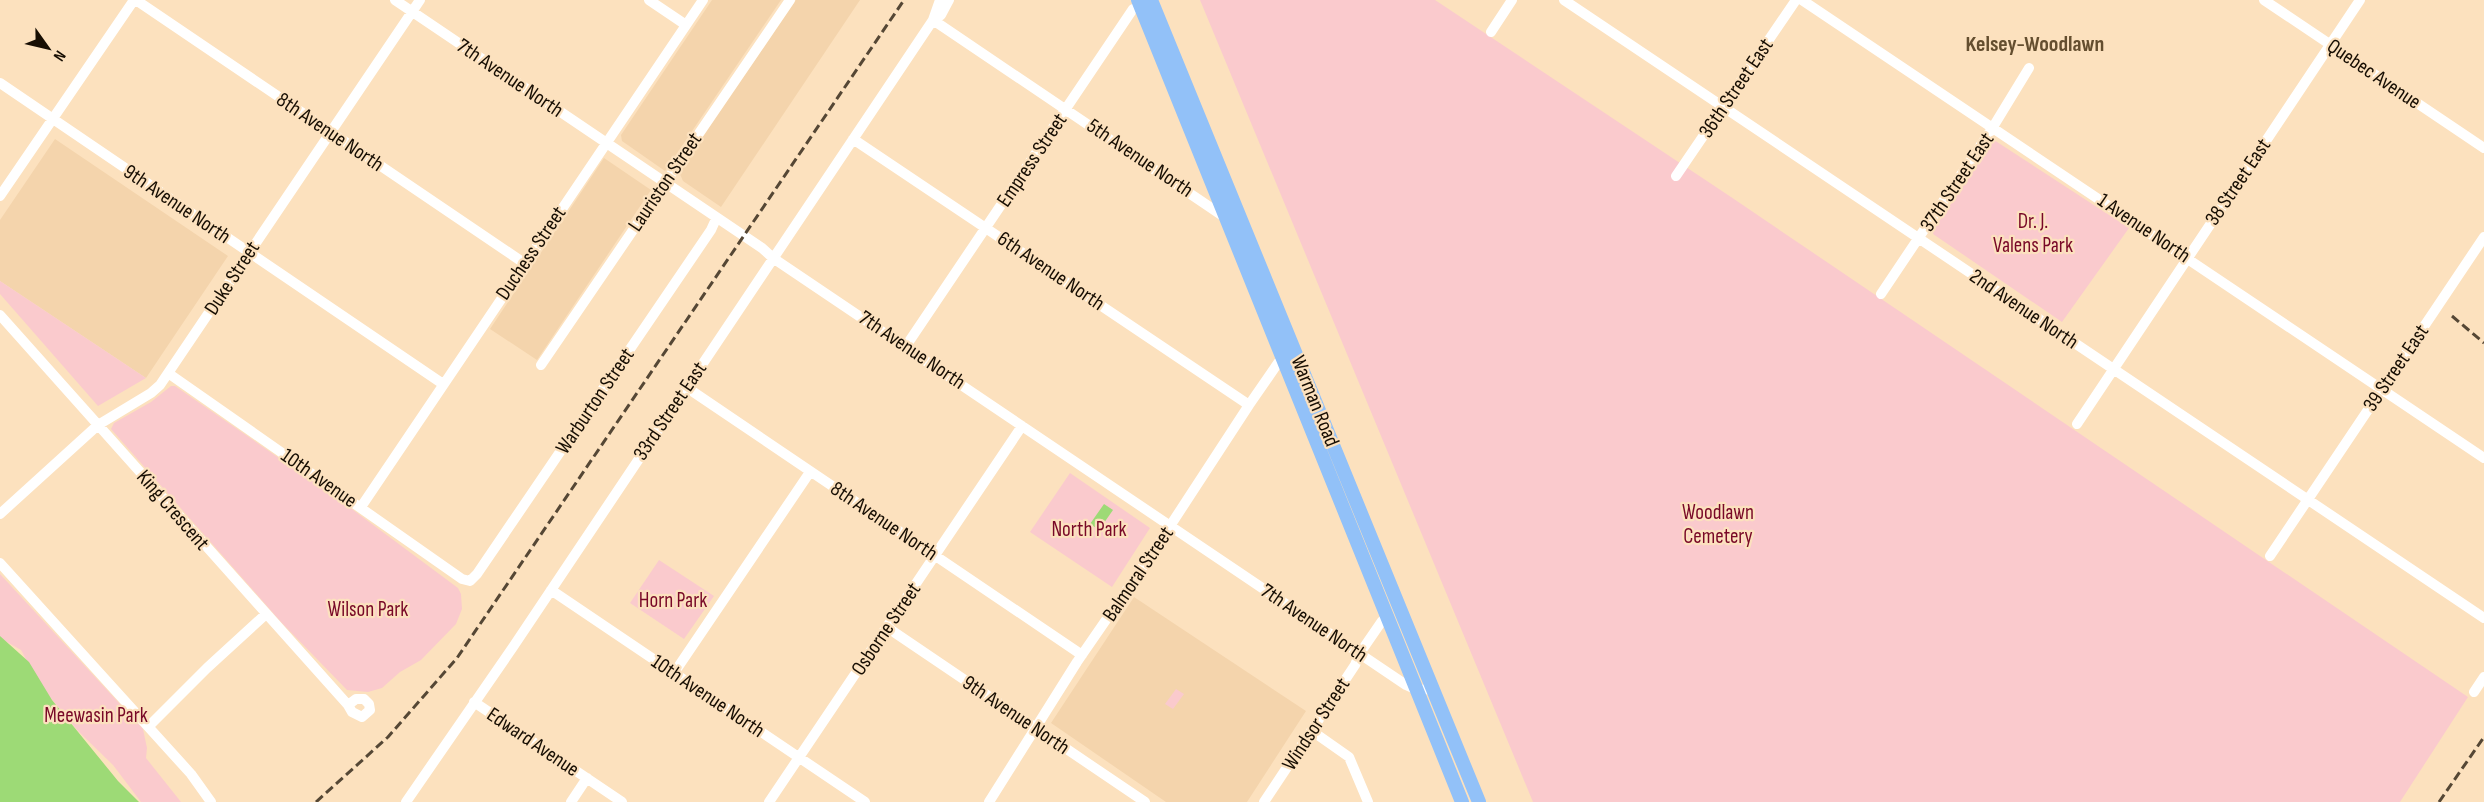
<svg xmlns="http://www.w3.org/2000/svg" width="2484" height="802" font-family="'Sofia Sans Condensed',sans-serif">
<style>
.built{fill:#f4d4ac}
.green{fill:#facacd}
.water{fill:#9dda76}
.lines{fill:none;stroke-linecap:round;stroke-linejoin:round}
.minor{stroke:#fff;stroke-width:10}
.major{stroke:#92c1f8;stroke-width:14}
.rail{stroke:#554735;stroke-width:3;stroke-dasharray:9 4.5;stroke-linecap:butt}
.labels{text-anchor:middle;dominant-baseline:central;stroke-width:4.5;stroke-linejoin:round;paint-order:stroke}
.street-label{font-size:21px;fill:#170e03;stroke:#fce1be}
.park-label{font-size:21px;fill:#780827;stroke:#fce1be}
.neighbourhood-label{font-size:22px;font-weight:bold;fill:#644e2f;stroke:#fce1be}
</style>
<rect width="100%" height="100%" fill="#fce1be"/>
<!-- built -->
<path class="built" d="M712 0H781L665 171 622 141 621 135Z
M796 0H860L721 207 683 181 679 172Z
M55 139 228 256 146 378 0 281V220Z
M604 158 651 190 537 360 490 329Z
M1134 597 1306 711 1247 802H1166L1051 723Z"/>
<!-- green -->
<path class="green" d="M1200 0H1435L1731 197 2468 697 2400 802H1533Z
M1994 140 2129 228 2062 322 1933 234 1934 229Z
M0 281 146 378 98 406 0 294Z
M171 386H175L341 501 458 588 461 594 462 609 456 624 421 660 400 672 382 688 368 692 347 690 281 622 111 429 114 423 151 402Z
M1070 473 1150 528 1112 587 1030 532Z
M659 560 714 596 684 639 630 603Z
M0 574 143 729 147 748 146 758 181 802H141L113 765 78 731 40 685 21 650 0 638Z
M1176 689 1184 694 1173 709 1165 704Z"/>
<!-- water -->
<path class="water" d="M1104 504 1113 510 1099 530 1090 524Z
M0 636 29 662 52 700 118 781 139 802H0Z"/>
<g class="lines">
<!-- minor -->
<path class="minor" d="M136 0 524 263
M395 0 762 248 773 258 1406 685 1417 690 1432 689
M649 0 686 25
M1564 0 2484 618
M1802 0 2484 458
M2264 0 2484 148
M933 20 1226 218
M933 20 941 15 949 0
M1491 32 1512 0
M0 83 443 384
M853 139 1249 405
M1676 176 1796 0
M0 196 134 0
M1881 294 1993 127 2029 68
M0 315 348 705 352 712 362 717 370 710 369 704 364 699H356L348 705
M906 346 1133 9 1141 7
M541 365 790 0
M168 373 462 579 470 581 477 574 711 230 716 219
M686 387 1082 655
M2077 424 2360 0
M361 507 703 0
M0 514 98 425 151 393 160 385 420 0
M2270 556 2484 237
M0 563 191 774 211 802
M551 590 865 802
M888 628 1145 802
M674 673 810 472
M2474 692 2484 677
M474 702 622 802
M149 726 207 668 266 614
M1312 731 1349 757 1368 802
M406 802 513 647 933 20 940 0
M571 802 587 778
M769 802 1022 426
M989 802 1077 662 1157 546 1249 405 1278 363 1289 356
M1264 802 1355 665 1360 653 1382 621 1389 620"/>
<!-- major -->
<path class="major" d="M1138 0 1462 802
M1151 0 1479 802"/>
<!-- rail -->
<path class="rail" d="M2452 316 2484 343
M316 802 388 737 457 658 904 0
M2439 802 2484 737"/>
</g>
<g class="labels">
<!-- street labels -->
<g class="street-label">
<text transform="translate(2374 74) rotate(34)">Quebec Avenue</text>
<text transform="translate(510 78) rotate(34)">7th Avenue North</text>
<text transform="translate(1736 88) rotate(-56)">36th Street East</text>
<text transform="translate(330 132) rotate(34)">8th Avenue North</text>
<text transform="translate(1140 158) rotate(34)">5th Avenue North</text>
<text transform="translate(1032 160) rotate(-56)">Empress Street</text>
<text transform="translate(665 182) rotate(-56)">Lauriston Street</text>
<text transform="translate(1957 182) rotate(-56)">37th Street East</text>
<text transform="translate(2238 182) rotate(-56)">38 Street East</text>
<text transform="translate(177 204) rotate(34)">9th Avenue North</text>
<text transform="translate(2144 228) rotate(34)">1 Avenue North</text>
<text transform="translate(531 253) rotate(-56)">Duchess Street</text>
<text transform="translate(1051 271) rotate(34)">6th Avenue North</text>
<text transform="translate(232 278) rotate(-57)">Duke Street</text>
<text transform="translate(2024 309) rotate(34)">2nd Avenue North</text>
<text transform="translate(912 350) rotate(34)">7th Avenue North</text>
<text transform="translate(2396 368) rotate(-56)">39 Street East</text>
<text transform="translate(595 401) rotate(-56)">Warburton Street</text>
<text transform="translate(1315 401) rotate(68)">Warman Road</text>
<text transform="translate(670 411) rotate(-56)">33rd Street East</text>
<text transform="translate(319 478) rotate(35)">10th Avenue</text>
<text transform="translate(173 510) rotate(49)">King Crescent</text>
<text transform="translate(884 521) rotate(34)">8th Avenue North</text>
<text transform="translate(1138 574) rotate(-56)">Balmoral Street</text>
<text transform="translate(1314 623) rotate(34)">7th Avenue North</text>
<text transform="translate(886 629) rotate(-56)">Osborne Street</text>
<text transform="translate(708 696) rotate(34)">10th Avenue North</text>
<text transform="translate(1016 715) rotate(34)">9th Avenue North</text>
<text transform="translate(1316 724) rotate(-57)">Windsor Street</text>
<text transform="translate(533 742) rotate(34)">Edward Avenue</text>
</g>
<!-- park labels -->
<g class="park-label">
<text x="2033" y="221">Dr. J.<tspan x="2033" dy="24">Valens Park</tspan></text>
<text x="1718" y="512">Woodlawn<tspan x="1718" dy="24">Cemetery</tspan></text>
<text x="1089" y="529">North Park</text>
<text x="673" y="600">Horn Park</text>
<text x="368" y="609">Wilson Park</text>
<text x="96" y="715">Meewasin Park</text>
</g>
<!-- neighbourhood labels -->
<g class="neighbourhood-label">
<text x="2035" y="44">Kelsey-Woodlawn</text>
</g>
</g>
<!-- north arrow -->
<g transform="translate(48 48) rotate(124)" stroke="#fce1be" stroke-width="4.5" paint-order="stroke">
<path d="M0-4.5L10 22L0 15L-10 22Z" fill="#170e03"/>
<text y="-9" font-size="16" font-weight="bold" text-anchor="middle" fill="#170e03">N</text>
</g>
</svg>
